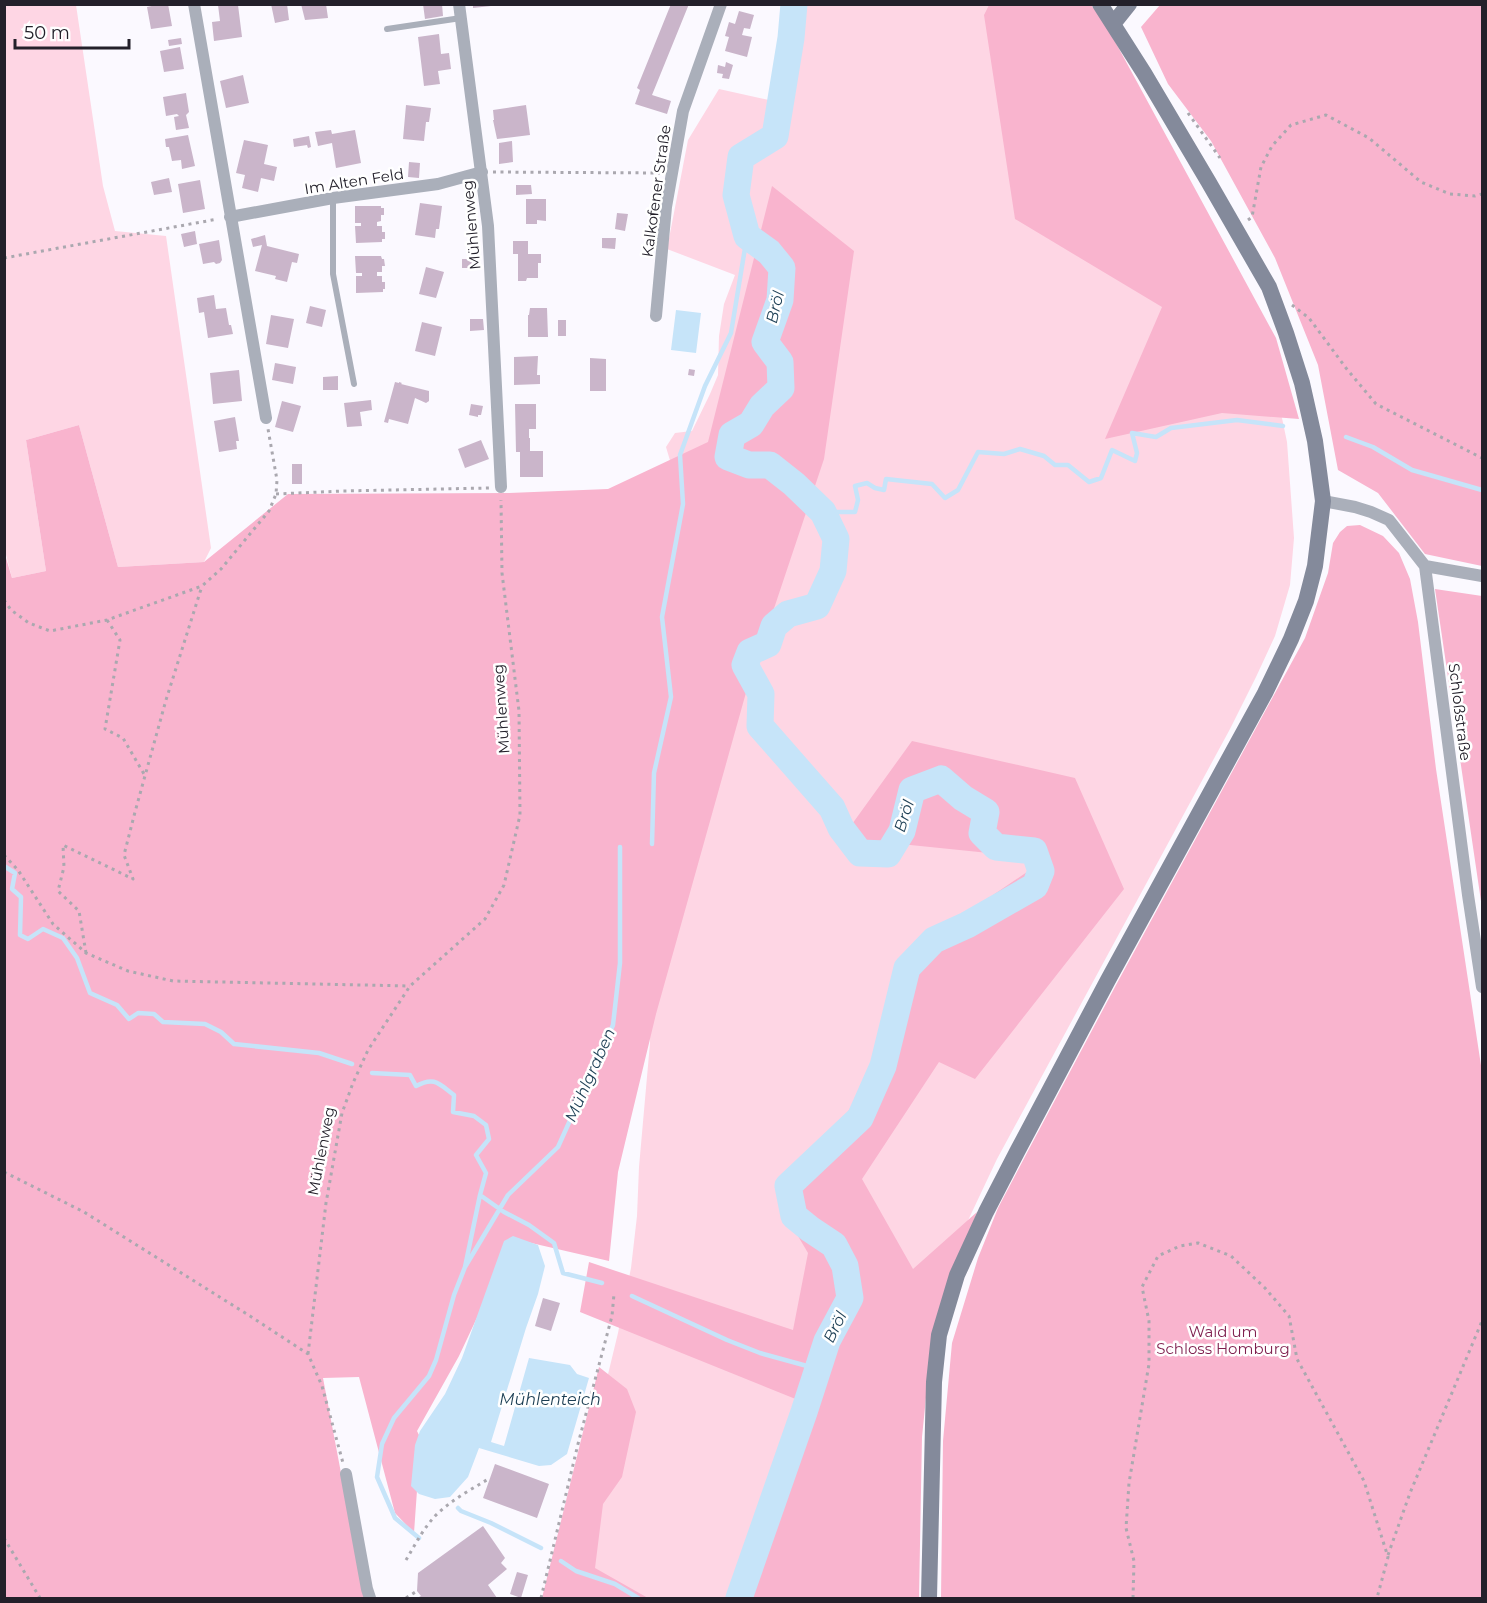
<svg xmlns="http://www.w3.org/2000/svg" width="1487" height="1603" font-family="Montserrat,sans-serif">
<style>
.green{fill:#fed6e4}
.forest{fill:#f9b4ce}
.water{fill:#c6e4f9}
.lines{fill:none;stroke-linecap:round;stroke-linejoin:round}
.stream{stroke:#c6e4f9;stroke-width:4.5}
.river{stroke:#c6e4f9;stroke-width:27}
.building{fill:#cab5ca}
.path{stroke:#aaa8af;stroke-width:3;stroke-dasharray:3 4.5;stroke-linecap:butt}
.service{stroke:#aaafba;stroke-width:6}
.minor{stroke:#aaafba;stroke-width:12}
.secondary{stroke:#848a9b;stroke-width:16}
.labels{text-anchor:middle;dominant-baseline:central;stroke-width:5;stroke-linejoin:round;paint-order:stroke}
.street-label{font-size:15px;fill:#23202a;stroke:#fff}
.park-label{font-size:15px;fill:#7f1f4e;stroke:#fff}
.water-label{font-size:16px;font-style:italic;fill:#1c3e54;stroke:#fff}
</style>
<rect width="100%" height="100%" fill="#fbf9ff"/>
<!-- green -->
<path class="green" d="M5 5H76L103 186 115 231 166 236 211 548 204 562 118 567 79 425 26 440 46 571 12 578 5 551Z
M784 5H1066L1273 375 1287 442 1294 538 1290 585 1275 636 1256 677 1230 729 997 1159 947 1265 918 1420V1598H549L603 1395 618 1333 631 1268 637 1216 639 1167 650 1043 648 971 674 474 666 447 675 433 692 431 710 394 718 375 719 336 724 304 735 275 667 249 688 140 719 89 769 100 783 52Z"/>
<!-- forest -->
<path class="forest" d="M989 5H1091L1105 23 1276 338 1299 419 1222 413 1105 439 1162 307 1015 219 984 15Z
M1160 5H1482V566L1425 554 1378 493 1338 470 1318 365 1275 258 1211 141 1168 84 1141 27Z
M772 186 854 251 824 459 747 689 656 1014 618 1172 609 1261 514 1239 459 1356 417 1431 423 1443 419 1462 414 1533 395 1513 359 1377 323 1378 352 1531 368 1598H5L4 551 12 578 46 571 26 440 79 425 118 567 204 562 288 494 509 493 608 489 708 442Z
M1360 525 1383 536 1399 553 1410 579 1418 622 1436 769 1482 1072V1598H941L943 1441 952 1343 978 1258 998 1208 1029 1149 1116 985 1305 638 1328 573 1333 543 1340 532 1347 526Z
M1435 589 1482 596V908Z
M912 741 1075 778 1124 889 975 1079 939 1062 862 1179 913 1269 977 1212 932 1338 922 1437 919 1598H753L803 1402 580 1312 589 1262 793 1330 808 1253 785 1214 865 1084 902 957 1046 859 842 838Z
M599 1367 627 1389 636 1412 622 1477 603 1504 595 1568 648 1598H542Z"/>
<!-- water -->
<path class="water" d="M676 310 701 313 696 353 671 350Z
M513 1236 538 1245 545 1266 538 1294 526 1328 491 1442 504 1446 529 1358 570 1365 577 1374 589 1378 567 1454 551 1465 539 1466 479 1448 468 1477 450 1497 435 1499 419 1494 411 1486 415 1445 420 1431 445 1394 462 1358 504 1241Z"/>
<g class="lines">
<!-- stream -->
<path class="stream" d="M1346 437 1373 447 1412 470 1482 490
M823 512H855L858 500 855 486 867 483 875 488 884 490 886 479 932 484 945 498 958 490 978 452 1004 454 1020 449 1044 456 1055 465H1068L1089 482 1101 478 1112 450 1135 461 1137 453 1132 433 1156 437 1171 428 1237 420 1283 426
M652 844 654 773 671 697 662 617 683 504 680 455 705 386 731 333 747 236
M4 866 15 873 12 889 21 897 20 935 28 939 43 929 63 938 77 958 90 993 117 1005 129 1019 138 1013 154 1014 163 1022 205 1024 221 1032 234 1044 319 1053 352 1064
M372 1073 410 1075 416 1086C435 1076 439 1084 454 1095L453 1112 474 1116 486 1125 489 1139 476 1155 486 1173 480 1195 504 1212 529 1225 554 1243 563 1273 602 1283
M465 1267 508 1195 558 1147 613 1025 620 963V847
M632 1296 727 1340 760 1353 818 1369
M458 1508 461 1511 491 1523 541 1548
M419 1538 395 1518 377 1477 382 1444 394 1418 429 1376 436 1360 454 1295 465 1267 480 1195
M561 1561 576 1571 615 1584 638 1598"/>
<!-- river -->
<path class="river" d="M739 1598 804 1412 827 1341 850 1298 845 1266 834 1245 810 1229 794 1216 788 1186 860 1118 883 1066 907 968 934 940 967 925 1035 886 1041 871 1034 851 996 847 982 833 986 812 963 798 941 779 912 790 902 831 888 854 860 853 841 828 832 808 760 726 761 694 745 665 750 652 768 644 774 626 788 614 817 606 833 571 836 539 823 512 794 484 770 465H749L728 457 732 435 751 424 762 406 781 388 780 362 765 342 780 300 782 268 769 252 747 236 736 195 741 157 775 136 791 38 794 4"/>
</g>
<!-- building -->
<path class="building" d="M161 4H168L172 26 151 29 147 7Z
M271 4H287L289 20 275 23Z
M301 4H326L328 18 305 20Z
M423 4H442L443 16 425 19Z
M473 4H490L491 6 473 8Z
M671 4H689L652 95 671 101 667 114 635 104 640 90 637 88Z
M218 5H238L242 37 214 41 212 22 220 21Z
M739 11 754 15 750 29 744 28 742 35 752 37 747 57 725 51 729 37 725 36 729 22 735 24Z
M439 34 441 54 449 53 451 69 438 71 440 84 424 86 418 37Z
M181 38 182 44 169 46 168 40Z
M180 47 184 69 164 72 160 51Z
M726 62 733 65 729 79 722 78 723 74 717 73 718 65 725 67Z
M243 75 249 103 226 108 220 81Z
M186 93 189 112 186 115 189 128 176 130 174 117 179 116 177 114 166 116 163 97Z
M406 105 431 108 429 122H426L424 141 403 139Z
M526 105 530 135 497 139 493 120H494L493 110Z
M331 130 332 134 355 130 361 163 336 168 332 143 318 146 315 132Z
M188 135 195 166 182 169 181 160 172 161 169 147H166L165 139Z
M309 136 311 147 308 148 307 145 294 147 293 139Z
M244 140 268 145 264 164 277 167 274 181 261 178 258 192 242 188 245 175 236 173Z
M512 141 513 162 499 164V143Z
M409 162 420 163 419 178 408 177Z
M169 178 172 192 154 195 151 182Z
M200 180 205 209 183 213 178 184Z
M516 185H531L532 194 516 195Z
M526 199H546V221L537 220V224H526Z
M420 203 442 206 439 229H436L435 238 415 235Z
M355 206H381V208H384V215H381V221L377 222V226H382V232H385V239H382V242L356 243 355 226H361V223H355Z
M617 213 628 214 625 231 615 229Z
M195 231 197 244 184 247 181 234Z
M265 235 267 246 299 254 297 263 292 262 287 282 275 279 276 276 255 271 262 245 253 247 251 239Z
M602 238H616L615 249 602 248Z
M219 240 222 260 220 263 216 264 214 262 203 264 199 244Z
M513 241H528V254H541V263H538V278H527L526 281H518V254H513Z
M355 256H381L382 259H384L385 266H382V272H377V276H382V282H385V289H383V292L356 293V276H362V273H356Z
M462 259H478V268H462Z
M426 267 444 272 436 298 419 294Z
M214 295 216 309 226 308 229 325H231L233 334 208 338 204 312 199 313 197 298Z
M310 306 326 310 322 327 306 323Z
M530 308H547L548 337H528V315H529Z
M271 315 294 319 288 348 266 344Z
M470 319H483L484 330 470 331Z
M558 320H566V336H558Z
M422 322 442 327 435 356 415 351Z
M538 356 537 375H540V384L514 385V357Z
M590 358 606 359V391H590Z
M275 363 296 367 293 384 272 380Z
M689 369 695 370 694 376 688 375Z
M239 370 242 401 213 404 210 373Z
M338 376V390H323V377Z
M395 382 399 383V382L402 383 401 384 429 391V401L426 403 415 398 408 424 389 419 388 423 384 422Z
M371 400 372 410 360 412 362 426 347 427 344 403Z
M282 401 301 406 293 432 275 427Z
M471 404 483 406 481 415H478V417L469 415Z
M515 404H536V429H529V438H530V451H543V477H520V452H516Z
M235 417 239 441H236L237 449 219 452 214 421Z
M481 440 489 459 465 468 458 449Z
M292 464H302V484H292Z
M543 1298 560 1303 551 1331 535 1326Z
M495 1464 549 1484 537 1518 483 1498Z
M483 1526 505 1558 501 1563 507 1569 488 1585 497 1598H417L421 1596 417 1591 418 1573Z
M517 1572 528 1575 521 1598 510 1594Z"/>
<g class="lines">
<!-- path -->
<path class="path" d="M1188 113 1220 158
M493 172 660 173
M1248 220 1252 217 1261 167 1272 146 1291 125 1326 115 1369 138 1421 182 1450 194 1475 196 1482 194
M4 258 218 219
M1292 305 1309 318 1346 368 1376 404 1482 458
M276 494 343 491 489 488
M4 600 11 610 29 623 50 631 107 620 202 586 221 569 269 511 276 494 277 480 268 429
M107 620 120 640 105 729 123 738 144 774
M4 855 18 870 53 924 86 953 128 971 173 981 410 986
M86 953 79 911 58 891 64 867 63 845 133 879 124 855 135 812 166 700 202 586
M4 1172 84 1212 250 1316 308 1354 322 1386 343 1463
M308 1354 326 1203 342 1113 353 1083 368 1050 410 986 485 919 504 885 520 815 519 711 502 573 501 500
M4 1538 40 1598
M1388 1555 1410 1493 1482 1321
M406 1560C415 1545 423 1529 435 1516 451 1500 472 1489 490 1478
M406 1598 417 1591
M541 1598 578 1444 612 1316 614 1294
M1133 1598 1134 1561 1126 1528 1129 1483 1149 1364V1321L1142 1287 1158 1256 1180 1246 1198 1243 1231 1256 1265 1288 1289 1316 1297 1359 1364 1481 1388 1557 1377 1598"/>
<!-- service -->
<path class="service" d="M387 29 461 18
M333 198V274L354 384"/>
<!-- minor -->
<path class="minor" d="M194 4 266 418
M459 4 488 226 501 487
M230 217 333 198 438 184 482 172
M656 316 666 207 683 111 721 4
M1323 501 1355 507 1371 512 1389 520 1425 566 1468 895 1482 987
M1425 566 1482 576
M346 1474 367 1589 370 1598"/>
<!-- secondary -->
<path class="secondary" d="M1113 24 1129 4
M929 1598 934 1382 939 1335 957 1275 986 1212 1018 1150 1108 980 1265 693 1291 639 1306 601 1315 566 1323 501 1315 441 1302 383 1286 333 1269 287 1208 181 1144 73 1100 4"/>
</g>
<g class="labels">
<!-- street labels -->
<g class="street-label">
<text transform="translate(354 181) rotate(-9)">Im Alten Feld</text>
<text transform="translate(656 191) rotate(-82)">Kalkofener Straße</text>
<text transform="translate(471 225) rotate(-95)">Mühlenweg</text>
<text transform="translate(501 709) rotate(-94)">Mühlenweg</text>
<text transform="translate(1460 712) rotate(83)">Schloßstraße</text>
<text transform="translate(321 1151) rotate(-79)">Mühlenweg</text>
</g>
<!-- park labels -->
<g class="park-label">
<text x="1223" y="1331">Wald um<tspan x="1223" dy="17">Schloss Homburg</tspan></text>
</g>
<!-- water labels -->
<g class="water-label">
<text transform="translate(775 307) rotate(-76)">Bröl</text>
<text transform="translate(904 816) rotate(-72)">Bröl</text>
<text transform="translate(590 1075) rotate(-66)">Mühlgraben</text>
<text transform="translate(835 1327) rotate(-64)">Bröl</text>
<text x="550" y="1399">Mühlenteich</text>
</g>
</g>
<!-- border -->
<rect width="1487" height="1603" fill="none" stroke="#23202a" stroke-width="12"/>
<!-- scale -->
<path d="M15 39v9h114v-9" fill="none" stroke="#23202a" stroke-width="3"/>
<text x="24" y="39" font-size="18" fill="#23202a" stroke="#ffffff" stroke-width="4.5" paint-order="stroke">50 m</text>
</svg>
